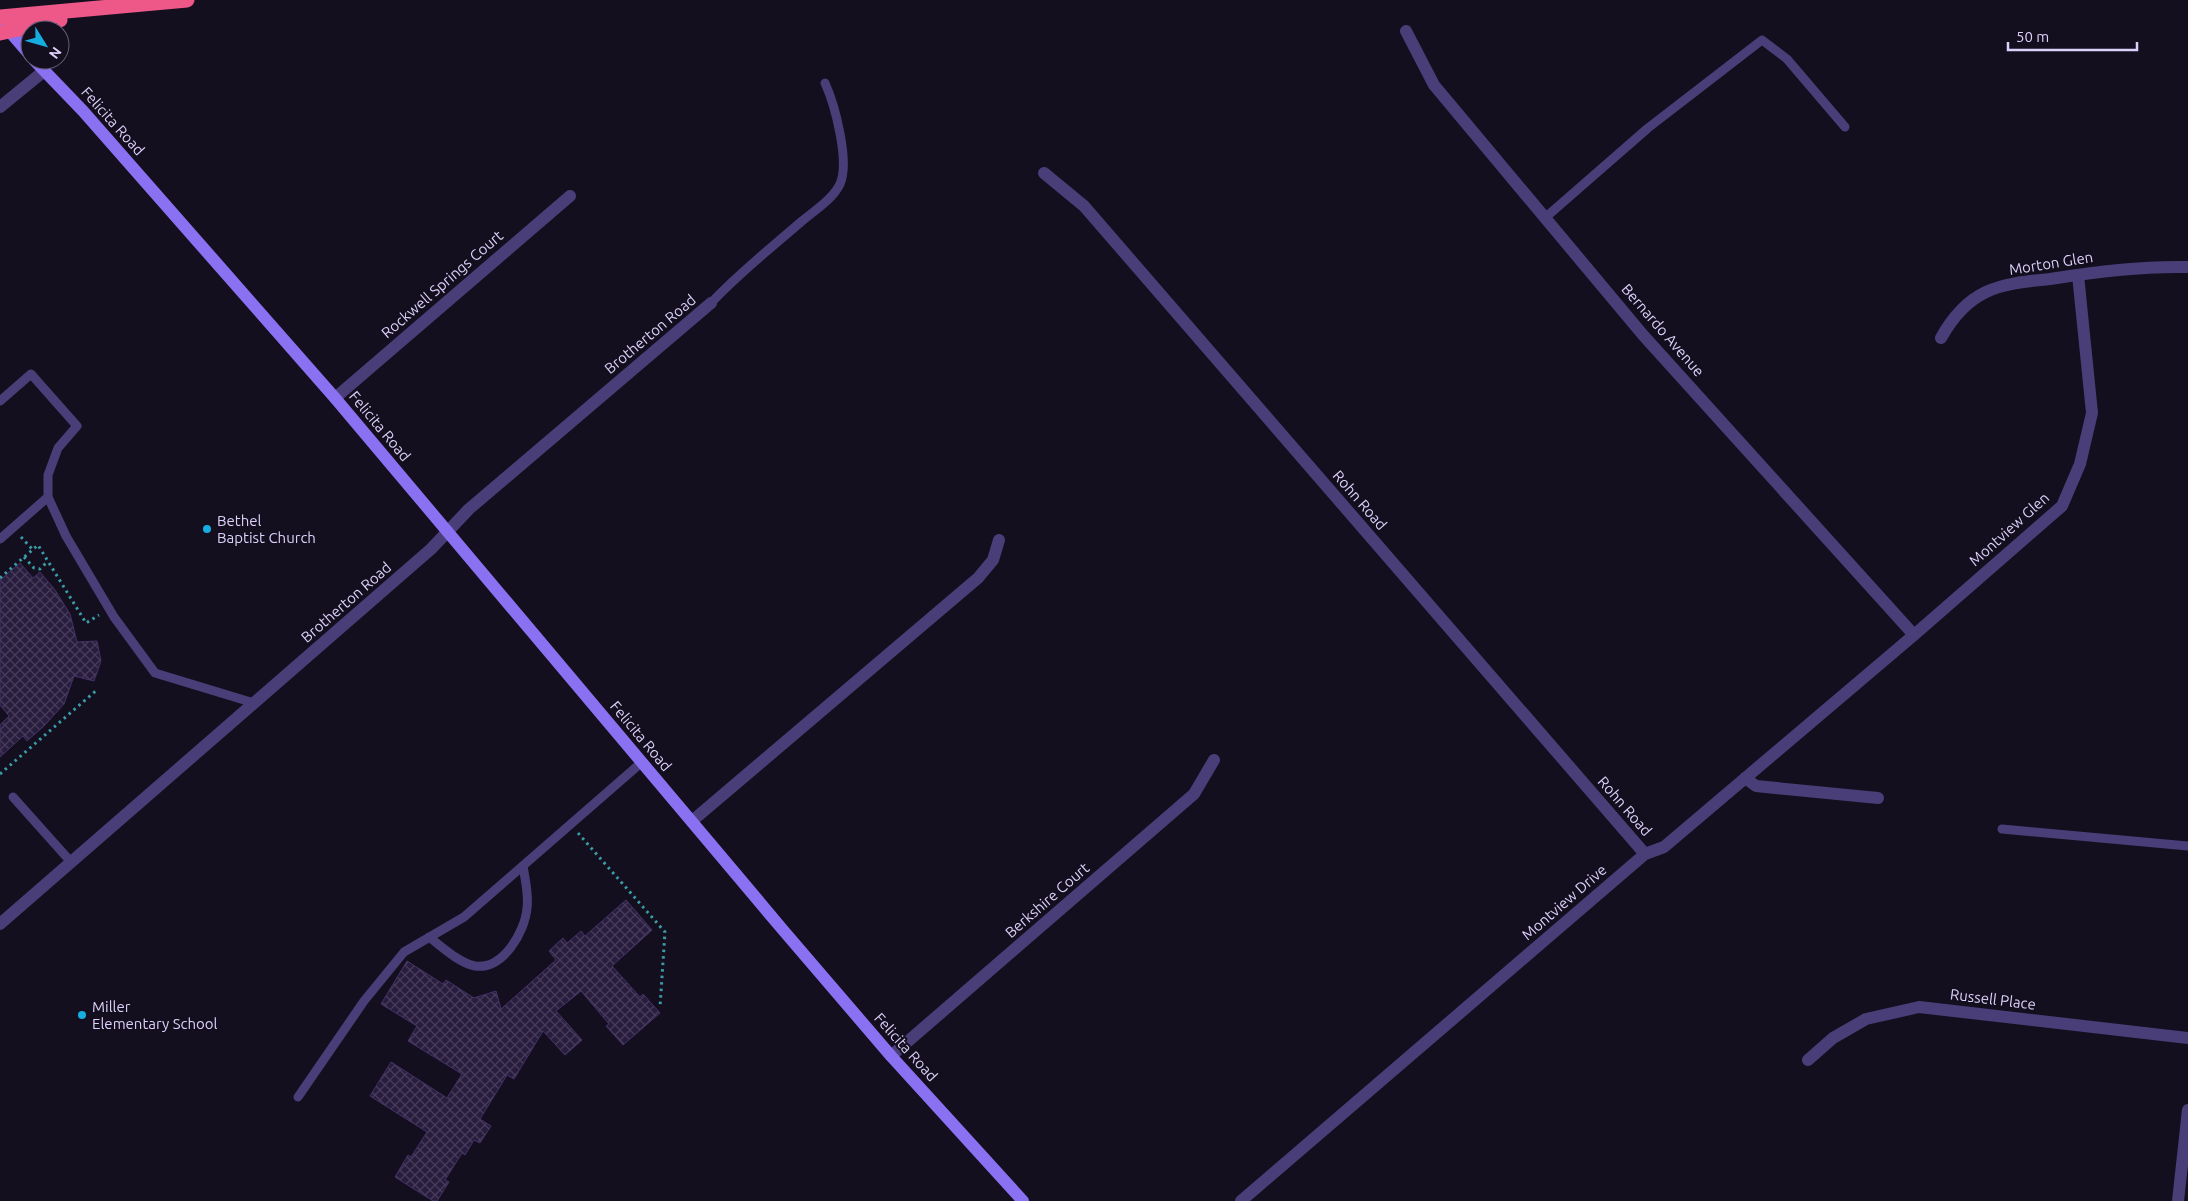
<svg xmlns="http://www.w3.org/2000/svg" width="2188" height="1201" font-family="Ubuntu,sans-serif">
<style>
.building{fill:url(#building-cross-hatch);stroke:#443168}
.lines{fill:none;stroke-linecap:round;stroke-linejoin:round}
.path{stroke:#399ca6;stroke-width:3;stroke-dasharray:2.5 4;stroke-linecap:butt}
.lane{stroke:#4a3e79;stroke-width:9}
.street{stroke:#4a3e79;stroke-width:12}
.secondary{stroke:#8971f1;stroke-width:12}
.highway{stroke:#ee5889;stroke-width:15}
.poi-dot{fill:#16ade1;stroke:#140f1f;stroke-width:2}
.labels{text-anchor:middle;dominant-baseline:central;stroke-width:4;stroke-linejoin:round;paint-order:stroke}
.street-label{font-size:15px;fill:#dcd1fa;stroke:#140f1f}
.poi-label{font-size:15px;fill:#dcd1fa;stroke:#140f1f;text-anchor:start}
</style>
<defs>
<pattern id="building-cross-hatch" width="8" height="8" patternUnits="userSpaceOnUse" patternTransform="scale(1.25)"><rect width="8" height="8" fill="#291d3e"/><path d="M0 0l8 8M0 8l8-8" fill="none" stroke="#473d5b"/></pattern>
</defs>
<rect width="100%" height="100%" fill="#140f1f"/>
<!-- building -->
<path class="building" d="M20 563 33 578 40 572 55 590 70 614 77 642 97 641 101 661 94 681 74 676 64 704 44 726 27 741 23 736 0 757V725L9 716 0 705V580Z
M626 900 652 930 612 966 640 997 643 994 660 1013 623 1045 606 1026 609 1024 581 991 556 1011 582 1040 565 1055 543 1031 514 1079 507 1075 480 1119 491 1126 480 1143 474 1140 465 1155 462 1153 445 1180 449 1182 437 1201H433L395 1177 408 1155 411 1157 427 1132 370 1096 391 1062 447 1098 462 1074 408 1041 417 1026 381 1004 407 961 443 984 446 980 474 998 496 991 501 1009 556 960 549 951 563 938 567 943 581 931 585 936Z"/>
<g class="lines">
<!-- path -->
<path class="path" d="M21 537 33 550
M24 557 34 568 40 569 48 561
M0 578 38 545 86 623 99 615
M0 774 98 689
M578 833 665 932 660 1007"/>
<!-- lane -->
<path class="lane" d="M1546 217 1648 128 1762 40 1787 59 1845 127
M711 303C739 273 771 248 802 221 814 211 833 199 840 184 850 162 835 105 825 83
M0 401 31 374 77 426 58 448 48 475V497L66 536 114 617 155 673 254 703
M0 539 48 497
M13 797 71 862
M2002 829 2188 846
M429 937C442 947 459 963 475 966 503 970 525 932 527 908 529 895 525 879 523 866
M298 1097 364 1001 404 952 464 917 642 762"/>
<!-- street -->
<path class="street" d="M1406 31 1434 85 1643 335 1914 635
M0 107 44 71
M1044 173 1084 206 1645 854
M1941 338C1952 318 1965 302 1986 292 2004 283 2030 281 2050 279 2096 272 2141 266 2188 267
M335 398 570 196
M1745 778 1756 786 1878 798
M692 821 978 578 993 560 999 540
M0 924 431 549 469 509 711 303
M891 1056 1194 794 1214 760
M1808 1060 1833 1038 1866 1019 1919 1007 2188 1038
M1241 1201 1645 854 1664 847 1914 635 2062 506 2080 464 2092 413 2078 275
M2178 1201 2188 1110"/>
<!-- secondary -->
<path class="secondary" d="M4 25 30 55
M34 60 83 111 335 398 783 930 891 1056 1023 1201"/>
<!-- highway -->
<path class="highway" d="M0 17 187 0
M0 33 60 20"/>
</g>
<!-- markers -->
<g class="poi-dot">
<circle cx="207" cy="529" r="5"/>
<circle cx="82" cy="1015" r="5"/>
</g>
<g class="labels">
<!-- street labels -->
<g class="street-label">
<text transform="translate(113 121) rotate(48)">Felicita Road</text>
<text transform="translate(2051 263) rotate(-9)">Morton Glen</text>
<text transform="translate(442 284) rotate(-41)">Rockwell Springs Court</text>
<text transform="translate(1663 330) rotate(49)">Bernardo Avenue</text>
<text transform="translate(650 334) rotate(-40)">Brotherton Road</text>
<text transform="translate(380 426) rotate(50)">Felicita Road</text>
<text transform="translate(1360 500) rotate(49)">Rohn Road</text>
<text transform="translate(2009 529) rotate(-42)">Montview Glen</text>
<text transform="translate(346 602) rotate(-41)">Brotherton Road</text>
<text transform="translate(641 736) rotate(50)">Felicita Road</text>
<text transform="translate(1625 806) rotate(49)">Rohn Road</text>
<text transform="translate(1047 900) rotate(-41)">Berkshire Court</text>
<text transform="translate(1564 902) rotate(-41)">Montview Drive</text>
<text transform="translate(1993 999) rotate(7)">Russell Place</text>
<text transform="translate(906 1047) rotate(48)">Felicita Road</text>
</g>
<!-- poi labels -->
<g class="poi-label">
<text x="217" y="520">Bethel<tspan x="217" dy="17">Baptist Church</tspan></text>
<text x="92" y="1006">Miller<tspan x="92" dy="17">Elementary School</tspan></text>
</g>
</g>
<!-- north arrow -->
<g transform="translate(45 45) rotate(127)"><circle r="24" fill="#140f1f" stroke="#645d77"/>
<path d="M0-4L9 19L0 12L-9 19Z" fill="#16ade1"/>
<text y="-8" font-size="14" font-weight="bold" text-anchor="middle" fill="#dcd1fa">N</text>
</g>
<!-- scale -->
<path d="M2008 42v8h129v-8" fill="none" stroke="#dcd1fa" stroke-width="2.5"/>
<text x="2016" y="42" font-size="15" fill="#dcd1fa" stroke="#140f1f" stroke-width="4" paint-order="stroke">50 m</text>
</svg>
